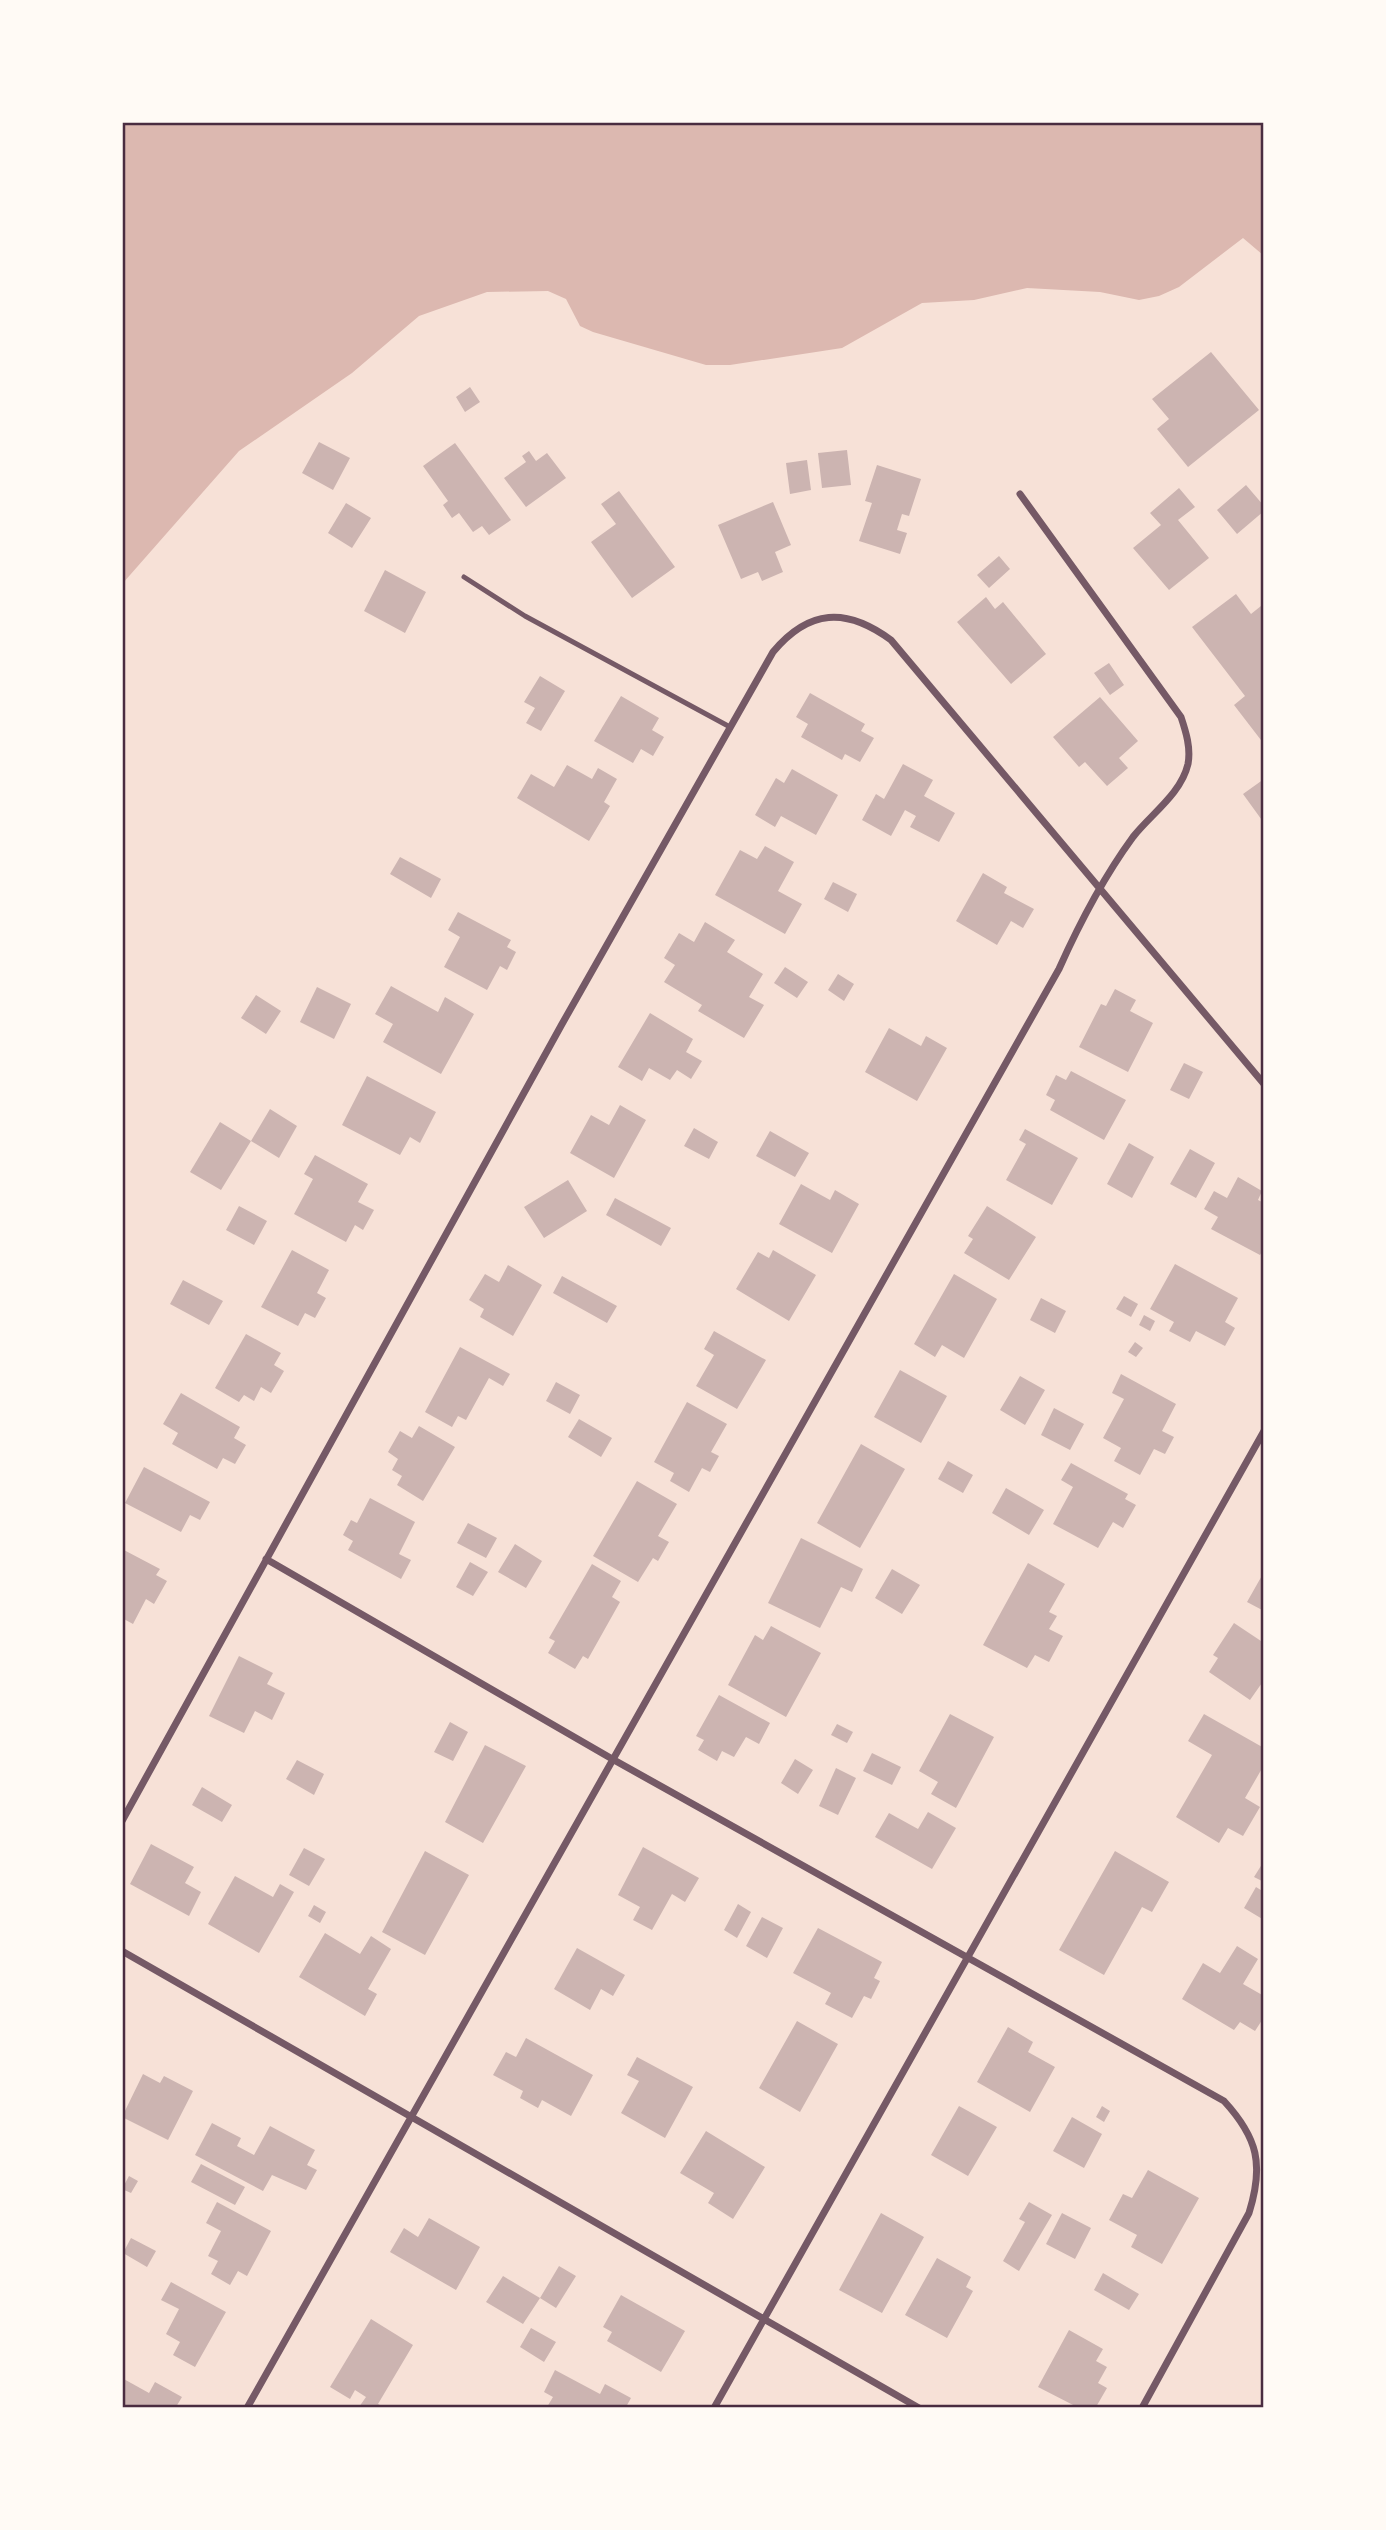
<svg xmlns="http://www.w3.org/2000/svg" width="1386" height="2530" font-family="Overpass,sans-serif">
<style>
.water{fill:#dcb8b0}
.building{fill:#ccb4b1}
.lines{fill:none;stroke-linecap:round;stroke-linejoin:round}
.service{stroke:#755966;stroke-width:5}
.minor{stroke:#755966;stroke-width:7}
.neatline{fill:none;stroke:#4a2c40;stroke-width:2.5}
</style>
<rect width="100%" height="100%" fill="#f7e1d7"/>
<!-- water -->
<path class="water" d="M123 122 1263 123V255L1243 238 1179 287 1159 296 1139 300 1100 292 1027 288 974 300 922 303 842 348 730 365H706L593 332 580 326 566 299 548 291 487 292 419 316 352 373 239 451 123 583Z"/>
<!-- building -->
<path class="building" d="M1211 352 1259 410 1188 467 1157 429 1169 419 1152 399Z
M470 387 480 402 465 412 456 397Z
M319 442 350 458 333 490 302 473Z
M455 443 511 520 489 535 482 526 473 532 459 513 452 518 443 505 448 501 423 466Z
M847 450 851 485 822 488 818 453Z
M529 451 536 461 547 453 566 478 526 507 504 478 526 462 522 456Z
M807 460 811 490 790 494 786 463Z
M877 465 921 479 909 516 902 514 897 530 907 533 900 554 859 541 872 503 865 501Z
M1246 485 1264 506V511L1237 534 1217 510Z
M1179 488 1195 507 1178 520 1209 558 1169 590 1133 548 1161 525 1150 513Z
M619 491 675 567 632 598 591 542 616 524 601 504Z
M773 502 791 545 775 552 783 572 762 581 758 572 741 579 718 525Z
M346 503 371 518 352 548 328 533Z
M999 556 1010 569 989 588 977 575Z
M385 570 426 592 405 633 364 611Z
M1236 594 1251 614 1261 606 1264 610V744L1234 705 1245 696 1192 627Z
M986 597 995 609 1003 602 1046 654 1011 684 957 622Z
M1109 663 1124 685 1110 695 1094 673Z
M540 676 565 691 541 731 526 723 535 708 524 702Z
M810 693 865 724 861 731 874 738 860 762 845 754 842 760 801 737 808 724 796 717Z
M621 696 659 718 652 730 664 737 653 756 641 749 633 763 594 741Z
M1100 697 1138 741 1119 758 1128 768 1107 786 1085 762 1079 767 1053 737Z
M903 764 933 780 924 796 955 813 939 842 910 827 916 816 905 810 891 836 862 820 876 794 884 799Z
M567 765 592 779 598 768 617 779 604 802 610 806 589 841 517 798 531 774 554 787Z
M792 769 838 795 816 835 781 816 775 827 755 815 776 778 784 783Z
M1264 779V823L1243 794Z
M765 846 794 862 778 891 802 904 785 934 715 895 740 850 757 859Z
M400 857 441 879 431 898 390 874Z
M983 873 1007 887 1004 893 1034 909 1023 928 1011 921 997 945 956 921Z
M833 882 857 894 848 912 824 899Z
M458 912 511 940 507 947 516 952 507 970 500 966 487 990 444 967 460 937 448 930Z
M705 922 735 940 727 952 763 974 749 997 764 1005 744 1038 698 1011 702 1005 664 982 675 965 664 958 679 933 694 942Z
M785 967 808 982 797 998 774 983Z
M838 974 854 984 844 1001 828 990Z
M391 986 438 1012 445 997 474 1014 441 1074 383 1042 393 1024 375 1014Z
M317 987 351 1004 334 1039 300 1022Z
M1115 989 1136 1000 1130 1011 1153 1023 1128 1072 1079 1047 1101 1004 1106 1006Z
M256 995 281 1011 266 1034 241 1018Z
M650 1013 693 1039 686 1052 702 1061 691 1079 677 1070 670 1080 649 1068 642 1081 618 1067Z
M889 1028 921 1046 926 1036 947 1048 917 1101 865 1072Z
M1184 1063 1203 1072 1189 1099 1170 1090Z
M1071 1071 1126 1100 1104 1140 1050 1110 1055 1100 1046 1095 1056 1075 1066 1080Z
M367 1076 436 1112 420 1143 410 1137 400 1155 342 1125Z
M620 1105 646 1120 614 1178 570 1153 591 1115 609 1125Z
M270 1109 297 1126 279 1158 251 1141Z
M220 1122 251 1141 221 1190 190 1172Z
M694 1128 718 1142 709 1159 684 1146Z
M1025 1129 1078 1158 1052 1205 1006 1180 1026 1144 1019 1140Z
M770 1131 809 1153 795 1177 756 1156Z
M1129 1143 1154 1157 1132 1198 1107 1184Z
M1190 1149 1215 1163 1196 1198 1170 1184Z
M315 1155 368 1184 358 1202 374 1210 363 1230 355 1225 346 1242 294 1214 313 1179 304 1174Z
M1238 1177 1262 1191 1258 1200 1264 1203V1248L1260 1255 1211 1229 1218 1217 1204 1209 1214 1191 1227 1198Z
M568 1180 587 1211 544 1238 524 1207Z
M801 1184 830 1200 835 1190 859 1204 832 1253 779 1224Z
M615 1198 671 1228 661 1246 606 1215Z
M239 1206 267 1221 254 1245 226 1230Z
M987 1206 1036 1237 1009 1280 964 1253 973 1239 968 1236Z
M292 1250 329 1270 317 1293 326 1298 315 1318 305 1313 298 1326 261 1307Z
M773 1250 816 1275 789 1321 736 1289 758 1252 769 1258Z
M1175 1264 1238 1298 1225 1322 1235 1328 1225 1346 1196 1331 1190 1342 1169 1331 1174 1322 1150 1309Z
M508 1265 542 1285 513 1336 480 1317 484 1309 469 1300 485 1274 499 1282Z
M954 1274 997 1299 964 1358 942 1345 935 1357 914 1344Z
M562 1276 617 1306 607 1323 553 1293Z
M183 1280 223 1301 209 1325 170 1304Z
M1124 1296 1138 1304 1131 1317 1116 1309Z
M1041 1298 1066 1311 1055 1333 1030 1320Z
M1144 1315 1155 1321 1150 1331 1139 1325Z
M714 1331 766 1360 737 1409 696 1386 714 1355 704 1349Z
M246 1334 281 1353 274 1365 284 1371 271 1393 261 1387 254 1401 244 1395 239 1402 215 1388Z
M1135 1342 1143 1348 1136 1357 1128 1352Z
M460 1347 510 1374 503 1386 489 1378 466 1420 458 1416 452 1427 425 1412Z
M900 1370 947 1396 921 1443 874 1417Z
M1121 1374 1176 1404 1162 1431 1174 1437 1165 1454 1154 1449 1140 1475 1114 1461 1121 1448 1103 1438 1124 1399 1112 1393Z
M1020 1376 1045 1390 1025 1425 1000 1410Z
M556 1382 580 1395 570 1414 546 1401Z
M181 1393 240 1427 234 1438 246 1445 235 1464 223 1458 217 1469 172 1444 178 1433 163 1424Z
M687 1402 727 1424 711 1452 719 1456 710 1472 702 1468 689 1492 670 1481 674 1473 654 1462Z
M1054 1408 1084 1424 1070 1450 1041 1435Z
M579 1419 612 1438 601 1457 568 1437Z
M419 1426 455 1447 423 1501 397 1485 402 1476 392 1470 398 1459 388 1452 400 1431 412 1438Z
M861 1444 905 1469 860 1548 817 1523Z
M948 1461 973 1475 963 1493 938 1479Z
M1071 1463 1128 1494 1125 1499 1136 1505 1123 1528 1113 1522 1098 1548 1053 1524 1073 1487 1061 1480Z
M144 1467 210 1502 200 1520 190 1515 181 1532 125 1503Z
M637 1481 677 1504 658 1536 669 1542 658 1561 653 1558 638 1582 593 1556Z
M1006 1488 1044 1510 1029 1535 992 1513Z
M370 1498 415 1522 399 1554 411 1560 401 1579 348 1550 353 1541 343 1535 351 1520 357 1523Z
M468 1523 497 1538 486 1558 457 1543Z
M801 1538 863 1569 852 1592 841 1587 820 1628 768 1603Z
M515 1544 542 1561 526 1588 498 1572Z
M122 1549 160 1569 156 1575 167 1581 154 1604 146 1599 133 1624 122 1618Z
M470 1562 488 1572 473 1596 456 1587Z
M1028 1563 1065 1584 1049 1612 1057 1616 1049 1629 1063 1636 1049 1662 1035 1655 1027 1668 983 1645Z
M592 1564 621 1581 612 1597 620 1602 588 1659 583 1656 575 1669 548 1653 555 1641 549 1638Z
M892 1569 920 1585 902 1614 875 1598Z
M1264 1572V1611L1247 1602Z
M1234 1623 1264 1643V1680L1250 1700 1209 1672 1218 1658 1213 1655Z
M771 1626 821 1653 786 1717 728 1685 755 1635 763 1640Z
M239 1656 273 1673 267 1684 285 1693 272 1720 255 1711 244 1733 209 1716Z
M719 1695 770 1723 759 1744 746 1737 734 1757 722 1751 717 1761 698 1750 704 1740 696 1736Z
M950 1714 994 1737 956 1808 931 1794 938 1782 919 1771Z
M1204 1714 1264 1748V1765L1245 1798 1260 1807 1243 1836 1228 1828 1219 1843 1176 1817 1212 1755 1188 1741Z
M450 1722 468 1732 453 1761 434 1752Z
M837 1724 853 1732 847 1743 831 1735Z
M485 1745 526 1766 483 1843 445 1822Z
M872 1753 901 1767 892 1785 863 1771Z
M795 1759 813 1770 798 1794 781 1783Z
M297 1760 324 1774 314 1795 286 1779Z
M836 1768 856 1778 838 1815 819 1806Z
M202 1787 232 1805 222 1822 192 1805Z
M928 1812 956 1828 932 1869 875 1837 889 1813 918 1829Z
M151 1844 194 1867 185 1883 201 1892 189 1916 130 1884Z
M643 1847 699 1878 685 1902 672 1894 652 1930 633 1920 640 1907 618 1895Z
M304 1848 325 1859 309 1886 289 1875Z
M425 1851 469 1875 425 1955 382 1932Z
M1115 1851 1169 1882 1152 1912 1142 1907 1104 1975 1059 1950Z
M1264 1861V1882L1254 1877Z
M235 1876 273 1897 280 1884 294 1892 259 1953 208 1924Z
M1256 1887 1264 1892V1920L1244 1908Z
M738 1904 751 1912 737 1938 724 1930Z
M314 1905 326 1912 320 1923 308 1916Z
M762 1917 783 1928 767 1958 746 1946Z
M818 1928 882 1962 874 1978 880 1981 871 1999 864 1996 852 2018 825 2004 831 1993 793 1973Z
M325 1933 360 1954 371 1936 391 1949 368 1989 377 1994 365 2016 299 1977Z
M1237 1946 1258 1959 1243 1984 1264 1996V2017L1255 2031 1240 2022 1234 2030 1182 1999 1203 1963 1220 1973Z
M577 1948 625 1975 613 1996 601 1989 590 2010 554 1989Z
M797 2021 838 2044 800 2112 759 2088Z
M1008 2027 1033 2042 1028 2052 1055 2067 1030 2112 977 2082Z
M526 2038 593 2075 571 2116 542 2100 538 2108 520 2098 523 2091 493 2075 506 2052 516 2057Z
M637 2057 693 2087 665 2138 621 2113 639 2081 627 2075Z
M143 2074 160 2083 164 2076 193 2091 168 2140 122 2117Z
M959 2106 997 2127 968 2176 931 2155Z
M1102 2106 1110 2111 1104 2122 1096 2117Z
M1072 2117 1102 2134 1084 2168 1053 2151Z
M212 2123 241 2138 237 2146 254 2155 270 2126 315 2150 307 2165 317 2170 306 2190 272 2175 263 2191 195 2155Z
M706 2131 765 2167 733 2219 708 2203 714 2193 680 2173Z
M201 2164 245 2187 235 2205 191 2182Z
M1148 2170 1199 2198 1162 2264 1131 2247 1137 2235 1109 2220 1123 2194 1132 2198Z
M129 2176 138 2181 131 2193 122 2189Z
M217 2202 271 2231 247 2276 238 2271 230 2285 211 2274 218 2261 208 2256 221 2231 206 2223Z
M1029 2202 1052 2215 1019 2271 1003 2261 1025 2222 1019 2219Z
M881 2213 924 2237 882 2313 839 2290Z
M1062 2213 1091 2228 1075 2259 1046 2244Z
M429 2218 480 2247 456 2290 390 2252 404 2228 418 2237Z
M131 2238 156 2251 147 2267 123 2253Z
M937 2258 971 2277 966 2287 973 2291 947 2338 905 2315Z
M559 2266 576 2276 556 2308 540 2298 523 2324 486 2302 503 2276 540 2298Z
M1103 2273 1139 2294 1129 2310 1094 2290Z
M171 2282 226 2312 195 2367 173 2355 180 2342 166 2334 179 2309 161 2300Z
M621 2295 685 2331 661 2372 607 2341 612 2332 603 2327Z
M371 2319 413 2345 378 2404 384 2407H359L366 2397 355 2390 350 2399 330 2387Z
M531 2328 556 2342 544 2362 520 2347Z
M1069 2330 1103 2349 1096 2361 1107 2367 1098 2383 1107 2388 1096 2407H1077L1038 2387Z
M555 2370 600 2394 605 2384 631 2398 626 2407H547L553 2397 544 2392Z
M122 2378 149 2393 155 2382 182 2397 176 2407H122Z"/>
<g class="lines">
<!-- service -->
<path class="service" d="M464 577 525 616 730 727"/>
<!-- minor -->
<path class="minor" d="M266 1559 614 1760 1224 2101C1258 2138 1264 2165 1249 2213L1142 2408
M122 1821 562 1024 773 652C809 609 846 607 891 640L1264 1084
M122 1951 919 2408
M247 2408 1059 969C1080 922 1103 878 1133 837 1151 814 1181 794 1188 764 1191 748 1186 732 1181 717L1020 494
M714 2408 1264 1431"/>
</g>
<!-- border -->
<rect width="1386" height="2530" fill="none" stroke="#fffaf5" stroke-width="248"/>
<rect x="124" y="124" width="1138" height="2282" class="neatline"/>
</svg>
